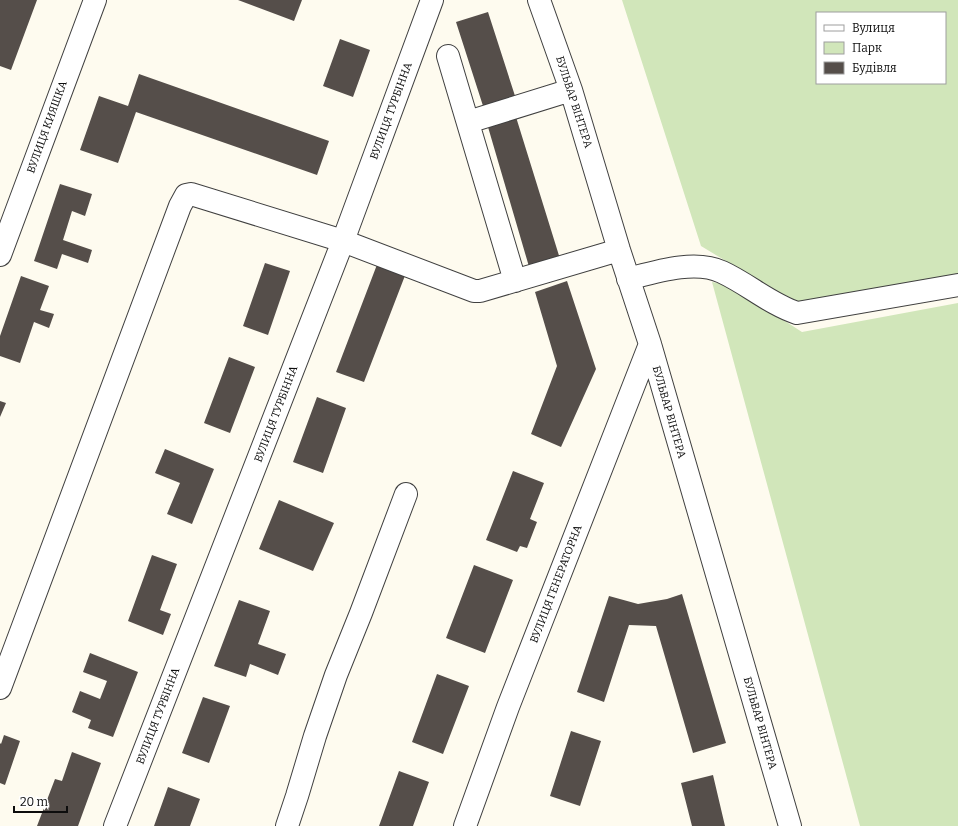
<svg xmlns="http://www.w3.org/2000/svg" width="958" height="826" font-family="Bitter,serif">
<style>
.green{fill:#d1e6ba;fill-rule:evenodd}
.building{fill:#554e4a}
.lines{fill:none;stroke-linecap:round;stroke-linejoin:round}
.minor-casing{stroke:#404040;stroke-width:24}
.minor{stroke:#fff;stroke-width:22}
.labels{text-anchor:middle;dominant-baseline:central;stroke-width:4;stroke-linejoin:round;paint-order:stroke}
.street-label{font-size:11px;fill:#0d0d0d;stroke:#fff}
</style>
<rect width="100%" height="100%" fill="#fefbef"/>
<!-- green -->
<path class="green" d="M622 0H958V279L802 307 701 246ZM817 13H945V83H817Z
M712 282 729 285 802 332 958 303V826H860Z"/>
<!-- building -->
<path class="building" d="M0 0H37L11 70 0 66Z
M238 0H302L294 21Z
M488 12 516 99 484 109 456 22Z
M340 39 370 50 353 97 323 86Z
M139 74 329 141 317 175 136 112 118 163 80 150 99 96 128 106Z
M516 117 561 262 530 270 488 127Z
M60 184 92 194 85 216 72 211 63 240 92 250 88 263 62 254 57 269 34 261Z
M378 262 406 273 364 382 336 372Z
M265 263 290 271 268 335 243 326Z
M21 276 49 286 40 310 54 314 49 328 34 322 20 363 0 356V336Z
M567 281 596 369 561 447 531 434 557 366 535 292Z
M229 357 255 367 230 433 204 423Z
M317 397 346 408 323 473 293 462Z
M0 401 6 403 0 417Z
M165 449 214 469 192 524 167 514 180 483 155 473Z
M513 471 544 483 530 519 537 522 527 548 520 546 517 552 486 540Z
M279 500 334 523 313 571 259 549Z
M152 555 177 564 160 610 171 614 163 635 128 621Z
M474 565 513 580 485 653 446 638Z
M682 594 726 743 693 753 656 626 629 625 604 702 577 692 609 596 638 604 667 599Z
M239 600 270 611 258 644 286 654 278 675 250 664 246 677 214 666Z
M90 653 138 672 113 737 88 728 91 720 72 712 80 691 100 699 107 681 83 672Z
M437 674 469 686 443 754 412 742Z
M203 697 230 706 209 763 182 753Z
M571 731 601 741 580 806 550 796Z
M4 735 20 741 5 785 0 783V743L1 744Z
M72 752 101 763 78 826H37L55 779 62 781Z
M399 771 429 782 413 826H379Z
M713 775 725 826H692L681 783Z
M168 787 200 799 190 826H154Z"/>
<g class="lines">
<defs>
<path id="minor" d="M539 0 571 90 619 250 650 344 790 826
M448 56 515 281
M468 122 571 90
M0 255 95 0
M628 279C655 272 695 259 722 272 748 284 770 304 797 313L958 285
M0 688 180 206 186 195 191 194 343 241 474 291H480L619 250
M115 826 343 241 432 0
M287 826 297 796 315 736 336 675 361 613 406 494
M465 826 508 707 650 344"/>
</defs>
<!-- minor casing -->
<use href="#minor" class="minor-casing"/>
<!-- minor -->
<use href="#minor" class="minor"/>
</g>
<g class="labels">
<!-- street labels -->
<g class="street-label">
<text transform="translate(574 102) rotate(72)">БУЛЬВАР ВІНТЕРА</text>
<text transform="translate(391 111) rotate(-70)">ВУЛИЦЯ ТУРБІННА</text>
<text transform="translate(47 127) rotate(-70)">ВУЛИЦЯ КИЯШКА</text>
<text transform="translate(669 412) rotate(74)">БУЛЬВАР ВІНТЕРА</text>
<text transform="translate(276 414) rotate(-69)">ВУЛИЦЯ ТУРБІННА</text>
<text transform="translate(556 584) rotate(-69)">ВУЛИЦЯ ГЕНЕРАТОРНА</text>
<text transform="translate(158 716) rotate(-69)">ВУЛИЦЯ ТУРБІННА</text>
<text transform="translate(760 723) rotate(74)">БУЛЬВАР ВІНТЕРА</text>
</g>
</g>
<!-- legend -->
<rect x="816" y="12" width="130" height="72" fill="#ffffff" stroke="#9e9e9e"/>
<rect x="824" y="25" width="20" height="6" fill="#ffffff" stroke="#9e9e9e"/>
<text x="852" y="32" font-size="12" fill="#0d0d0d">Вулиця</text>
<rect x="824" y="42" width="20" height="12" fill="#d1e6ba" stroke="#9e9e9e"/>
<text x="852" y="52" font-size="12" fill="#0d0d0d">Парк</text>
<rect x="824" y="62" width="20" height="12" fill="#554e4a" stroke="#9e9e9e"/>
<text x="852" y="72" font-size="12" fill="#0d0d0d">Будівля</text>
<!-- scale -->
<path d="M14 806v6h53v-6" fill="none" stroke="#0d0d0d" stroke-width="2"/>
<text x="20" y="806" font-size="12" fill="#0d0d0d" stroke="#ffffff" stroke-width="3" paint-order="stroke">20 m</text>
</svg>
